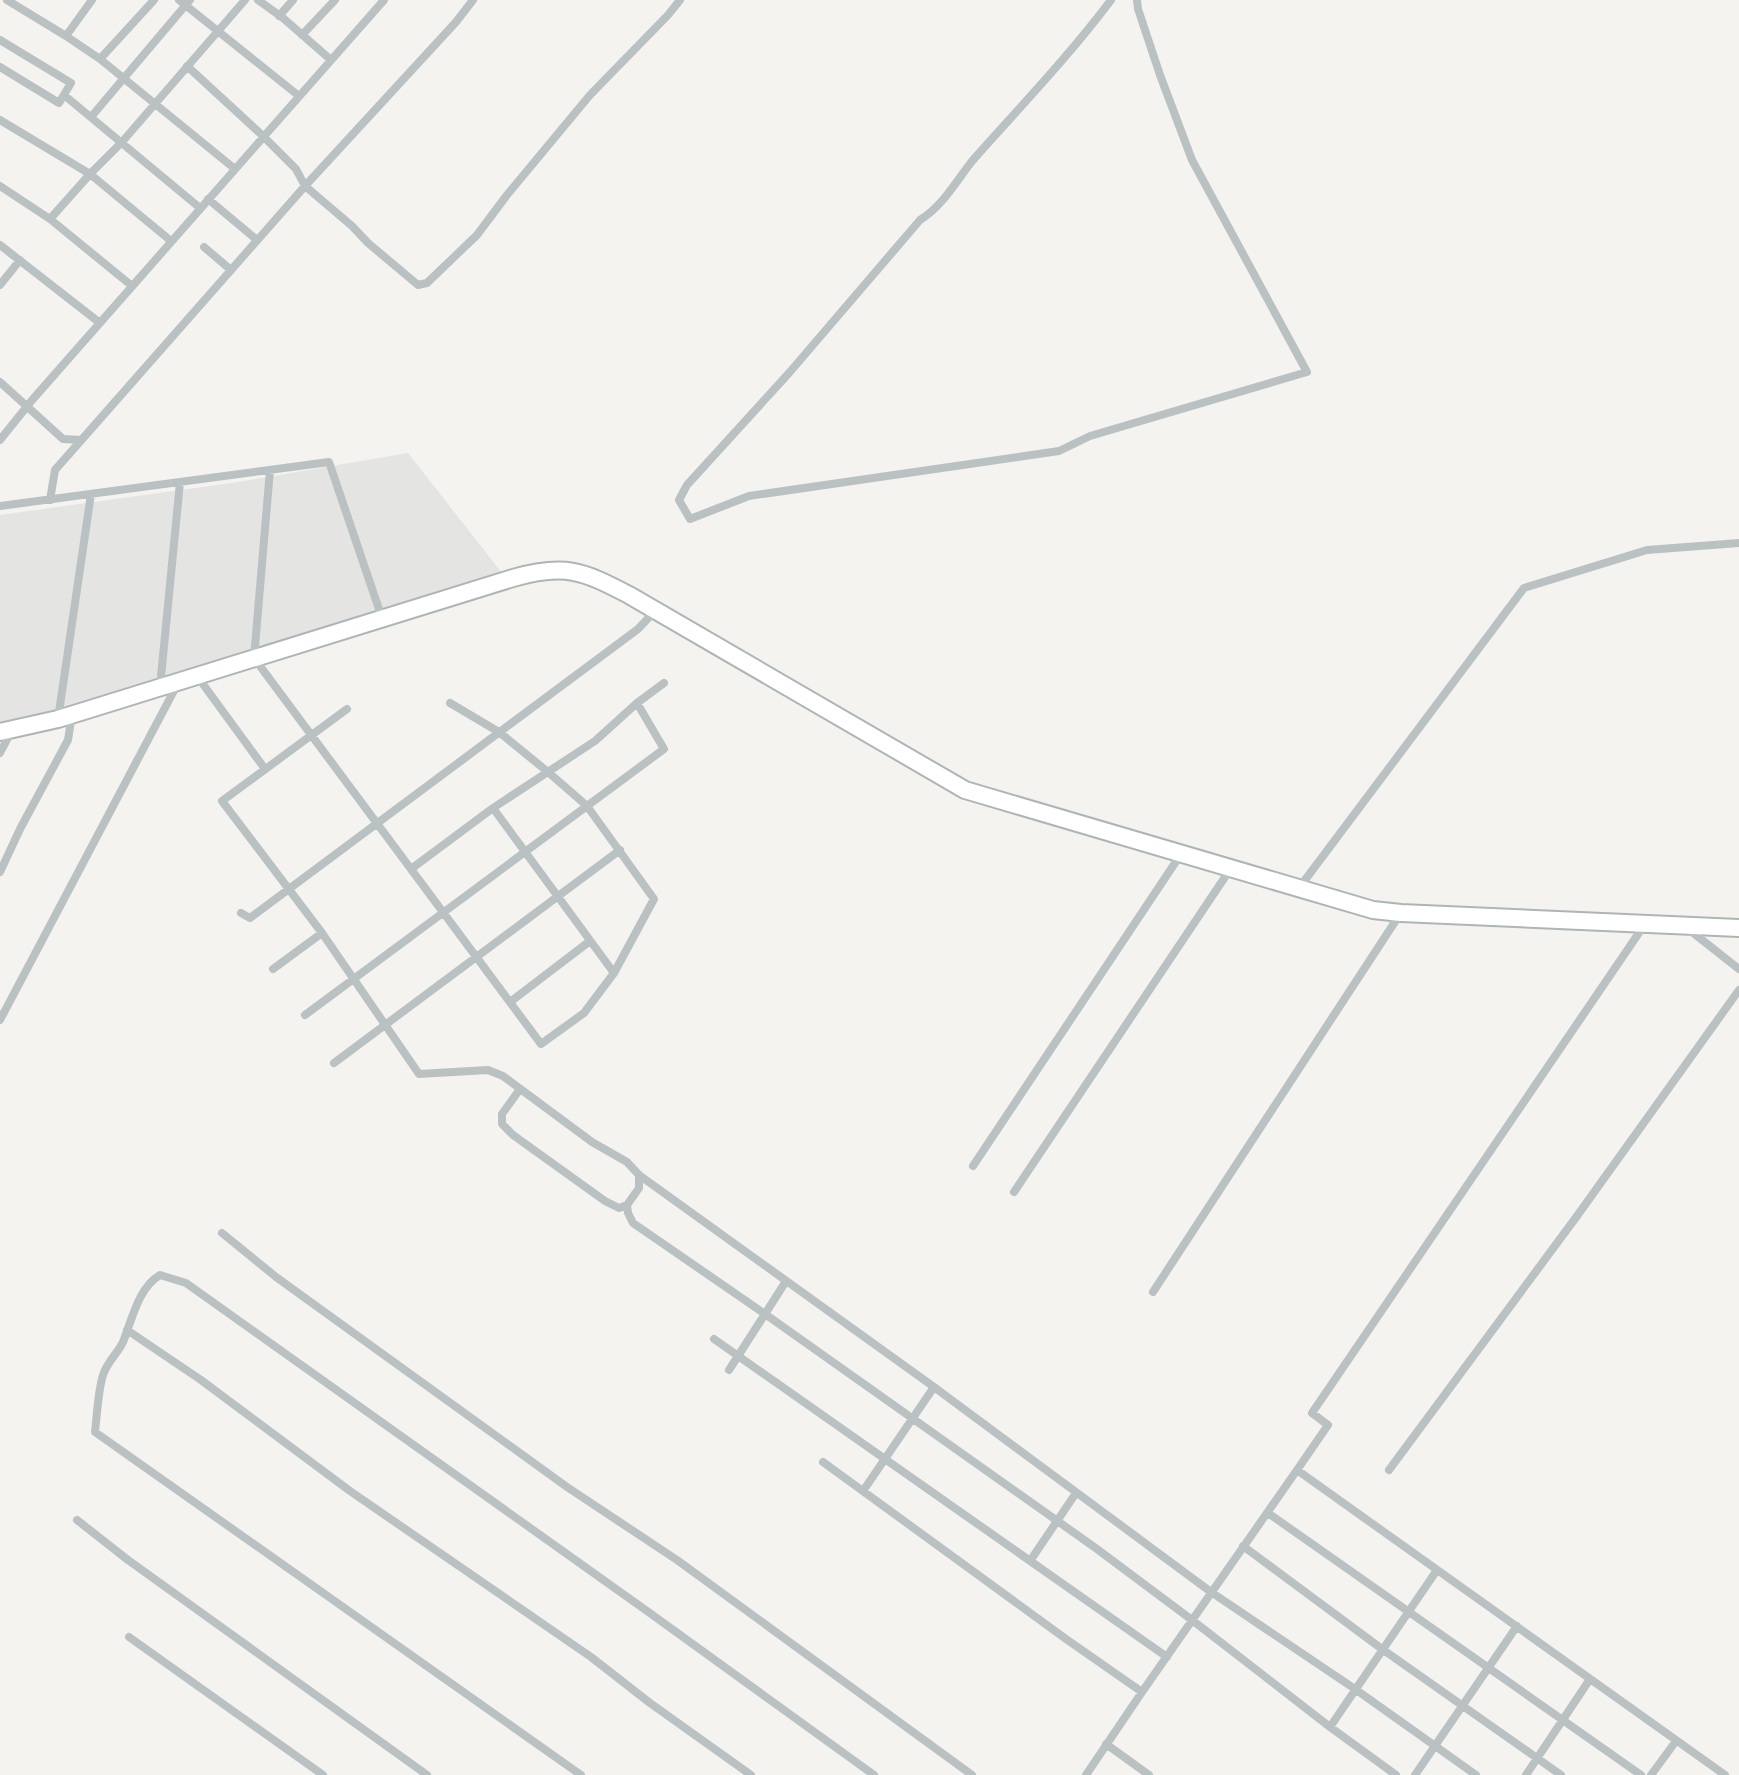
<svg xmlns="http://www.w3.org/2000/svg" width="1739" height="1775" font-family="'Sofia Sans Condensed',sans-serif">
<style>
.built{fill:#e4e4e3}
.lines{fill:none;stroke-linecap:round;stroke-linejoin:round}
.secondary-casing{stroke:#adb5b7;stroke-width:20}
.street{stroke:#bac1c2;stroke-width:8}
.secondary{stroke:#fff;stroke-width:16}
</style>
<rect width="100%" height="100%" fill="#f4f3ef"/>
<!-- built -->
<path class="built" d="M408 453 506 578 101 700 0 722V515L238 482Z"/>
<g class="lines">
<defs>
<path id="secondary" d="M0 732 58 719 513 578C565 563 583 571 629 595L965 790 1373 910 1401 913 1739 928"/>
</defs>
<!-- secondary casing -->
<use href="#secondary" class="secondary-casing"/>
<!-- street -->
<path class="street" d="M7 0 66 36 100 59 235 169
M179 0 299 96
M258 0 283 18 331 60
M1111 0C1069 56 1020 107 973 160 956 181 943 206 920 220L789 373 687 485 679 500 690 519 749 496 1059 451 1090 436 1307 372 1192 160 1160 75 1138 9 1137 0
M279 16 293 0
M302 35 335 0
M66 36 92 0
M0 40 71 83 59 103 0 67
M100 59 154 0
M187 66 263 136 296 169 305 186 352 226 368 243 418 285 427 283 477 235 507 195 590 95 668 15 680 0
M64 95 200 208
M91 117 190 0
M0 120 90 174 171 241
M0 186 50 219 132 286
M208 199 257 240
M50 219 90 174 122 142 245 0
M0 245 100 323
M204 247 231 270
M0 285 20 260
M0 382 63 439 81 440
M0 440 33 399 384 0
M270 470 254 658 541 1044 584 1013 614 973 654 899 587 806 548 772 499 732 450 703
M50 500 55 470 305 186 456 22 473 0
M0 506 329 462 382 618
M197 676 265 769
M160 687 180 482
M347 709 222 801 322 933 419 1074 488 1070 503 1076 592 1142 627 1162 639 1175V1188L627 1205 628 1213 633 1223 765 1314 729 1370
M58 719 91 494
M0 753 12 730
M493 808 614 973
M411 869 493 808 595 741 637 703 664 683
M0 872 20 829 68 740 72 714
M1299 888 1524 588 1647 550 1739 543
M241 913 250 918 638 629 655 611
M1687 928 1739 969
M273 969 322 933
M510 1002 590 941
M305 1015 664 749 637 703
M0 1020 177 685
M334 1063 620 850
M520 1089 502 1114V1124L513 1135 605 1201 619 1208 627 1205
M973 1166 1181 854
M639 1175 934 1387 1211 1592 1355 1689 1476 1775
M1014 1192 1231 868
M222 1233 276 1277 567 1487 677 1560 972 1775
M786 1281 765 1314 1097 1549 1192 1620 1330 1727 1396 1775
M1153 1292 1400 914
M127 1330 201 1380 350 1491 591 1657 650 1703 751 1775
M714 1339 1167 1657
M823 1462 1066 1639 1142 1692
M1297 1470 1328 1425 1312 1413 1645 924
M1389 1470 1577 1216 1739 990
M863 1491 934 1387
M1268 1513 1641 1775
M77 1520 128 1560 427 1775
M1243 1546 1382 1649 1561 1775
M1030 1561 1076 1493
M129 1637 323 1775
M1330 1727 1437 1570
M1106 1744 1149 1775
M581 1775 95 1432C97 1415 98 1391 103 1375 107 1362 118 1353 123 1342 132 1320 138 1288 160 1275L186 1283 647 1611 874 1775
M1086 1775 1142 1692 1297 1470 1725 1775
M1415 1775 1517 1626
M1526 1775 1590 1679
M1651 1775 1676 1741"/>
<!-- secondary -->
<use href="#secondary" class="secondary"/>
</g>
</svg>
